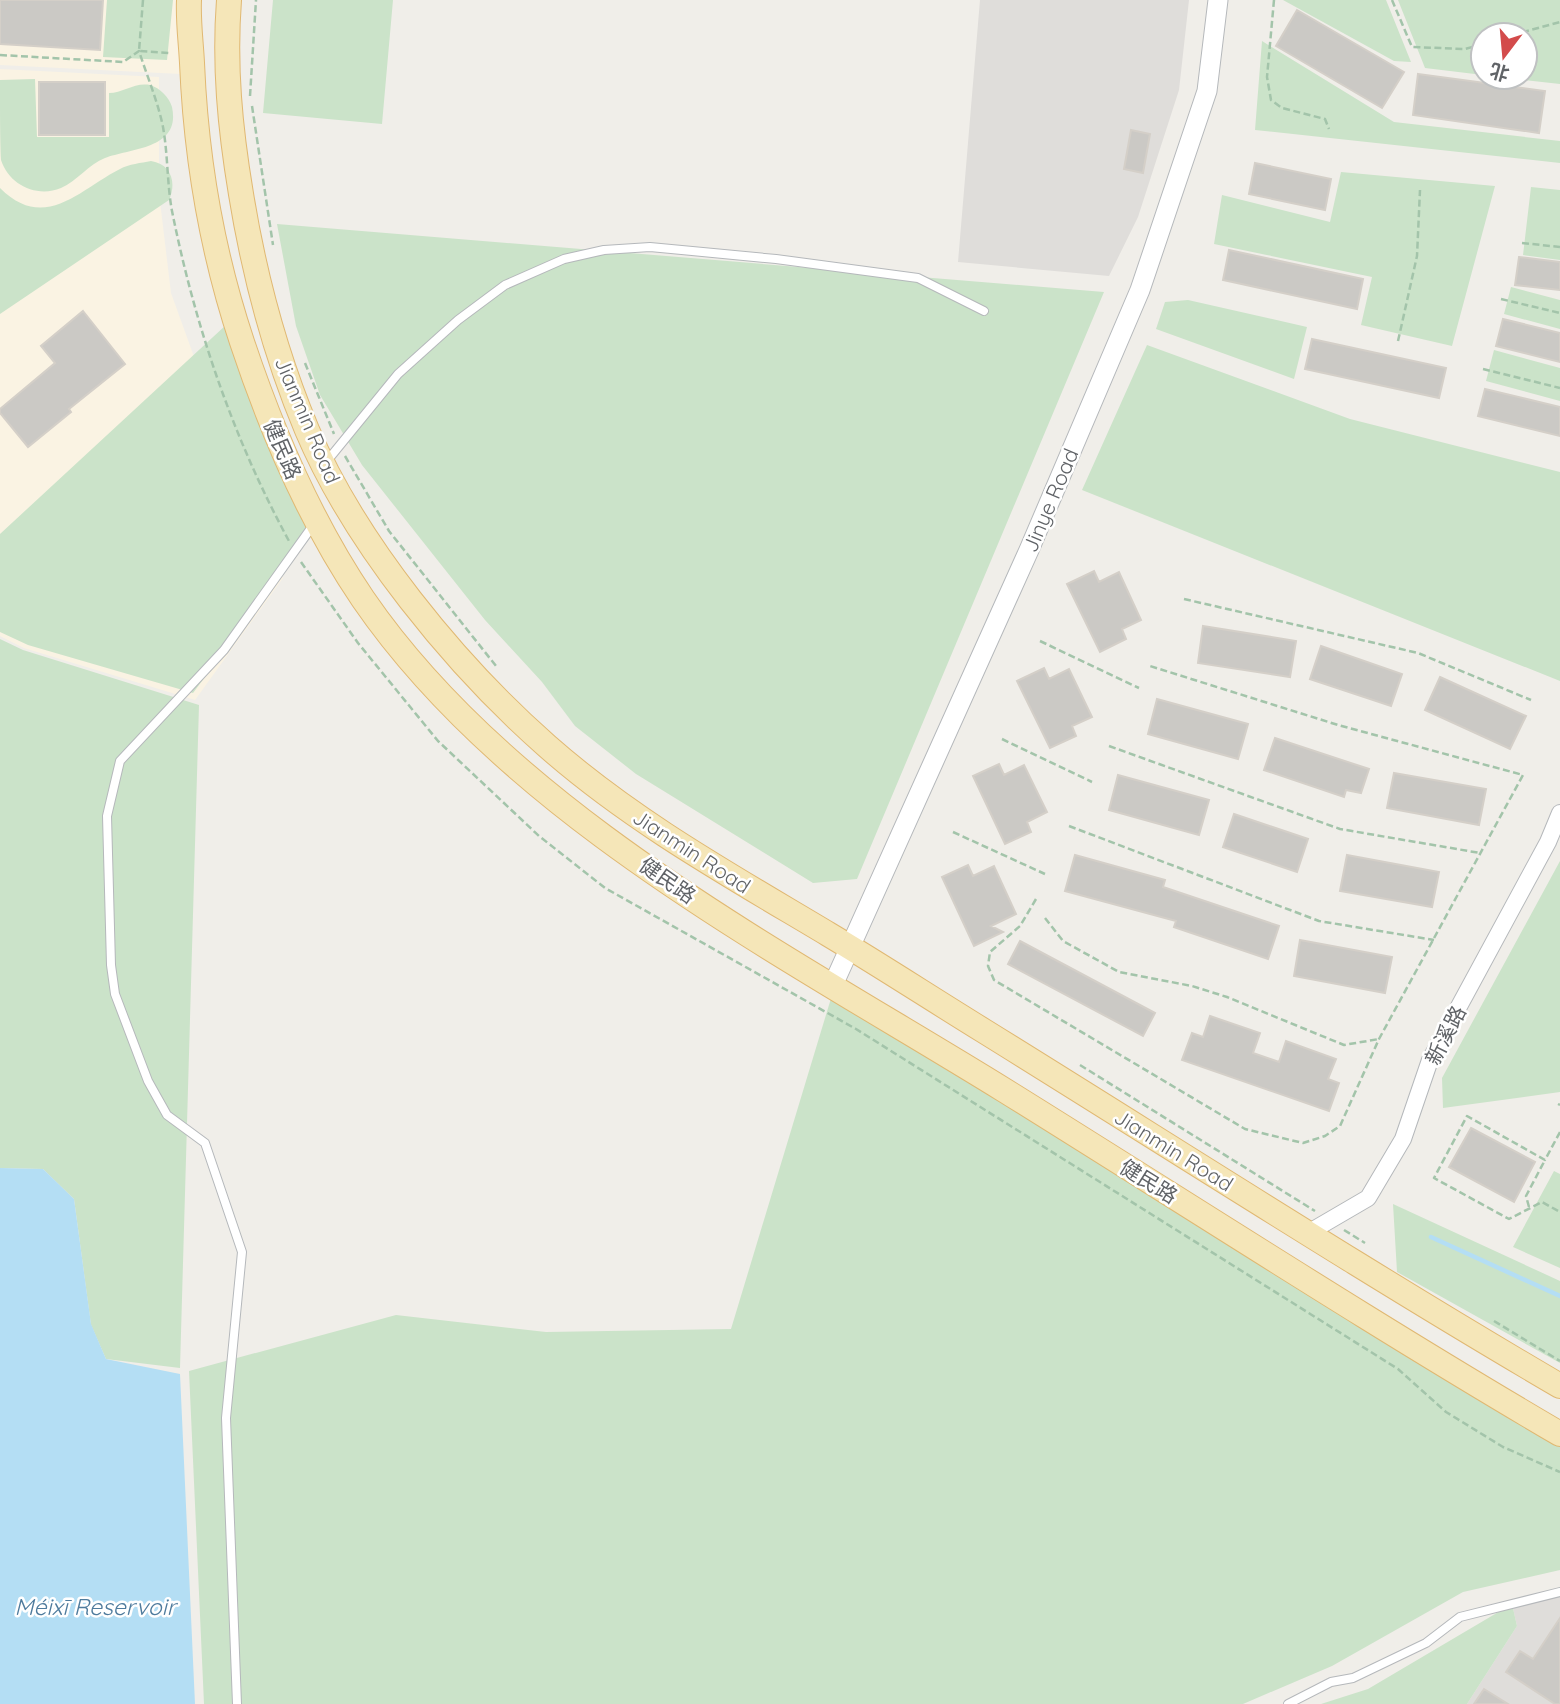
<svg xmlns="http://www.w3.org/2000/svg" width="1560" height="1704" font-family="Quicksand,'Noto Sans SC',sans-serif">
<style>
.commercial{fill:#faf3e3}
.industrial{fill:#dfddda}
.green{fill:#cbe3c9}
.water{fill:#b4def4}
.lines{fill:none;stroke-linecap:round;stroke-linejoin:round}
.stream{stroke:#b4def4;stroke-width:4.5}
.building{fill:#cbc9c5;stroke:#d4cfc8;stroke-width:2}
.service-casing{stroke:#b5b8bb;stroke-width:10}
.minor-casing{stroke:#b5b8bb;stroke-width:18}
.tertiary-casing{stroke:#b5b8bb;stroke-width:21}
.primary-casing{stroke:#e0b872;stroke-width:26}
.path{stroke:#a3c4aa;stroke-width:2.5;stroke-dasharray:7 3.5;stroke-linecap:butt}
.service{stroke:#fff;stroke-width:8}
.minor{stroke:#fff;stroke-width:16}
.tertiary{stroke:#fff;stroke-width:19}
.primary{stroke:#f5e6b8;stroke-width:24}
.labels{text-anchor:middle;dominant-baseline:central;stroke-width:5;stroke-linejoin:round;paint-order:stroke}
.street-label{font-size:21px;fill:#606367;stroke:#fff}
.water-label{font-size:23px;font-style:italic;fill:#4e7b9d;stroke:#fff}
</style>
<rect width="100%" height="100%" fill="#f0eee9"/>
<!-- commercial -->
<path class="commercial" d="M0 0H186L181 74 0 65Z
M0 69 159 77V193L171 293 214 412 264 520 283 578 195 700 24 648 0 636Z"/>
<!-- industrial -->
<path class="industrial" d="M980 0H1189L1179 90 1138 217 1109 276 958 262Z
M1560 1592V1704H1467L1517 1626 1512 1604Z"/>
<!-- green -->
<path class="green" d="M107 0H173L167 60 103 57Z
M273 0H393L382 124 263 113Z
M1283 0H1386L1411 62 1394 61Z
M1398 0H1560V84L1497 77H1525V35H1483V75L1425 68Z
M1262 41 1394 122 1560 141V163L1255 130Z
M35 79 37 137H109V93C123 93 135 82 150 85 160 88 169 97 172 107 181 149 132 148 105 158 89 164 77 181 61 188 37 198 9 185 1 160 0 142 0 101 0 80Z
M151 161C171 164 177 182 169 200L0 314V188C45 233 80 189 120 169 129 164 141 163 151 161Z
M1341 172 1495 186 1452 346 1361 325 1372 277 1214 244 1222 195 1330 222Z
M1531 187 1560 190V260L1523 255Z
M277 224 1104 292 857 879 813 883 636 774 575 726 542 682 485 620 362 465 320 395 296 326Z
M1511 287 1560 300V329L1504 314Z
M1188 300 1307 327 1294 379 1156 329 1165 302Z
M226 325 314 532 193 693 28 645 0 632V534Z
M1147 345 1350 419 1560 472V681L1082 490Z
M1494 350 1560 368V401L1486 381Z
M0 639 23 650 199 705 180 1368 106 1359 91 1325 74 1199 43 1169 0 1168Z
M1560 861V1092L1443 1108 1442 1078Z
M832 995 1560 1443V1570L1463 1592 1332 1666 1243 1704H204L189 1371 396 1315 546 1332 731 1329Z
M1554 1171 1560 1174V1268L1513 1247Z
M1393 1204 1560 1281V1363L1397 1272Z
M1512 1604 1517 1626 1467 1704H1321L1368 1689Z"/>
<!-- water -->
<path class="water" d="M0 1168 43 1169 74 1199 91 1324 106 1359 180 1374 195 1704H0Z"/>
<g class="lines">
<!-- stream -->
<path class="stream" d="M1431 1237 1560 1296"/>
</g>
<!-- building -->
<path class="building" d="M0 0H103L100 50 0 44Z
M1297 10 1404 72 1382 108 1276 46Z
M1418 74 1545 91 1539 133 1413 115Z
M39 82H105V135H39Z
M1131 130 1150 134 1143 173 1124 169Z
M1255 163 1331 179 1325 210 1249 194Z
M1229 250 1363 279 1357 309 1223 280Z
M1519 257 1560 262V290L1515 285Z
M83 311 125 364 69 409 71 412 28 447 0 413V409L55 363 41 346Z
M1503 319 1560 333V362L1496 346Z
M1312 339 1446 368 1439 398 1305 369Z
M1485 389 1560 407V436L1478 416Z
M1094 571 1099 582 1119 572 1141 620 1122 629 1126 639 1100 652 1067 584Z
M1203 626 1296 641 1290 677 1198 663Z
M1321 646 1402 674 1391 706 1310 679Z
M1044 668 1049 679 1069 669 1092 717 1072 726 1076 736 1050 748 1017 681Z
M1440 677 1526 716 1510 749 1425 710Z
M1157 699 1248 724 1238 759 1148 734Z
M1275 738 1369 769 1361 793 1346 790 1344 797 1264 770Z
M999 764 1004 775 1024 765 1047 812 1027 822 1031 832 1005 844 973 776Z
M1394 773 1486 789 1479 825 1387 808Z
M1118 775 1209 800 1199 835 1109 810Z
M1234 814 1308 839 1297 872 1223 847Z
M1075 855 1165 880 1163 887 1279 926 1268 959 1174 927 1176 921 1065 891Z
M1347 855 1439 872 1432 907 1340 891Z
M968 865 973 876 994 866 1016 914 991 926 1003 932 974 946 942 877Z
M1300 940 1392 957 1385 993 1294 976Z
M1020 941 1155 1013 1143 1036 1008 964Z
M1210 1016 1260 1033 1253 1053 1279 1062 1286 1041 1336 1059 1328 1079 1339 1083 1329 1111 1182 1060 1192 1033 1203 1037Z
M1471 1128 1535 1162 1514 1202 1449 1167Z
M1560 1618V1704H1555L1506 1672 1520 1651 1533 1659Z
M1484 1689 1508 1704H1474Z"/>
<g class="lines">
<defs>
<path id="service" d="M327 461 398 374 458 320 505 285 564 259 604 250 650 247 776 259 918 278 984 311
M237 1704 226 1418 242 1252 205 1143 167 1115 148 1081 115 994 111 965 107 816 120 761 224 650 314 524
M1288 1704 1331 1682 1353 1678 1426 1643 1460 1617 1560 1592"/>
<path id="minor" d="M1308 1233 1368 1198 1403 1139 1430 1060 1548 842 1560 813"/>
<path id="tertiary" d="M833 985 1029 550 1140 290 1207 91 1218 0"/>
<path id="primary" d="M189 0C188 22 191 42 192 63 196 158 212 252 242 342 272 432 310 521 363 599 511 815 786 955 1004 1090 1189 1205 1372 1324 1560 1434
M229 0C224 66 230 128 241 194 254 274 275 354 307 430 355 543 455 665 547 746 632 821 731 876 828 934 880 965 932 999 984 1031 1176 1150 1365 1272 1560 1386"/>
</defs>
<!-- service casing -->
<use href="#service" class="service-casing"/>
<!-- minor casing -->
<use href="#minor" class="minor-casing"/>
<!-- tertiary casing -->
<use href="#tertiary" class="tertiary-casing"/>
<!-- primary casing -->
<use href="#primary" class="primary-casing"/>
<!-- path -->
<path class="path" d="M143 0 139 51 170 53
M1274 0 1267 77 1271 100 1282 108 1325 119 1329 129
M1392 0 1412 47 1465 49 1483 44
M1512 35 1560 22
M0 55 123 62 139 51C147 76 158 102 163 127 168 155 167 184 172 211 195 326 233 438 289 541
M250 96 256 0
M252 106 273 245
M1522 243 1560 247
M1501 299 1560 313
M1398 341 1417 256 1420 190
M305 363 334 434
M1483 369 1560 388
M345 456 389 531 496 666
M301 562 358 643 438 741 539 836 605 888 856 1029 1398 1369 1446 1412 1503 1447 1560 1472
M1184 599 1418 653 1531 700
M1040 641 1139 688
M1002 739 1092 782
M1109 746 1340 829 1480 853
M1069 826 1319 921 1434 940
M953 832 1045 874
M1036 899 1020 926 990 952 988 966 994 980 1245 1129 1303 1143 1325 1136 1340 1126 1379 1039 1523 775 1338 725 1150 666
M1045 918 1063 941 1119 972 1192 986 1227 997 1344 1045 1379 1039
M1080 1065 1315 1211
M1558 1104 1560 1105
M1560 1132 1545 1160 1467 1116 1434 1178 1509 1219 1542 1202 1560 1212
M1529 1207 1526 1196 1545 1160
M1344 1230 1365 1243
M1494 1321 1560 1361"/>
<!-- service -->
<use href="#service" class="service"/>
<!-- minor -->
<use href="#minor" class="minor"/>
<!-- tertiary -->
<use href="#tertiary" class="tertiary"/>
<!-- primary -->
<use href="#primary" class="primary"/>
</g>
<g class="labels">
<!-- street labels -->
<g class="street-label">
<text transform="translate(308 420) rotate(67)">Jianmin Road</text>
<text transform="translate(283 449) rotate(67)">健民路</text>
<text transform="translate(1050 500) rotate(-67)">Jinye Road</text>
<text transform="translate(692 851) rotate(33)">Jianmin Road</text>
<text transform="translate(668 880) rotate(35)">健民路</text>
<text transform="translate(1445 1035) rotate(-63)">新溪路</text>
<text transform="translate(1174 1150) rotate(32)">Jianmin Road</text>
<text transform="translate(1149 1181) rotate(32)">健民路</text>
</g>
<!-- water labels -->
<g class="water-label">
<text x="95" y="1606">Méixī Reservoir</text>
</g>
</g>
<!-- north arrow -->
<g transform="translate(1504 56) rotate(196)"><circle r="33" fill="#ffffff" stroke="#bfc1c2" stroke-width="2"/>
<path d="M0-5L12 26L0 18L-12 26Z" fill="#d34b4b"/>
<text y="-10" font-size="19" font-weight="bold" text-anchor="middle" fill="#606367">北</text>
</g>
</svg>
